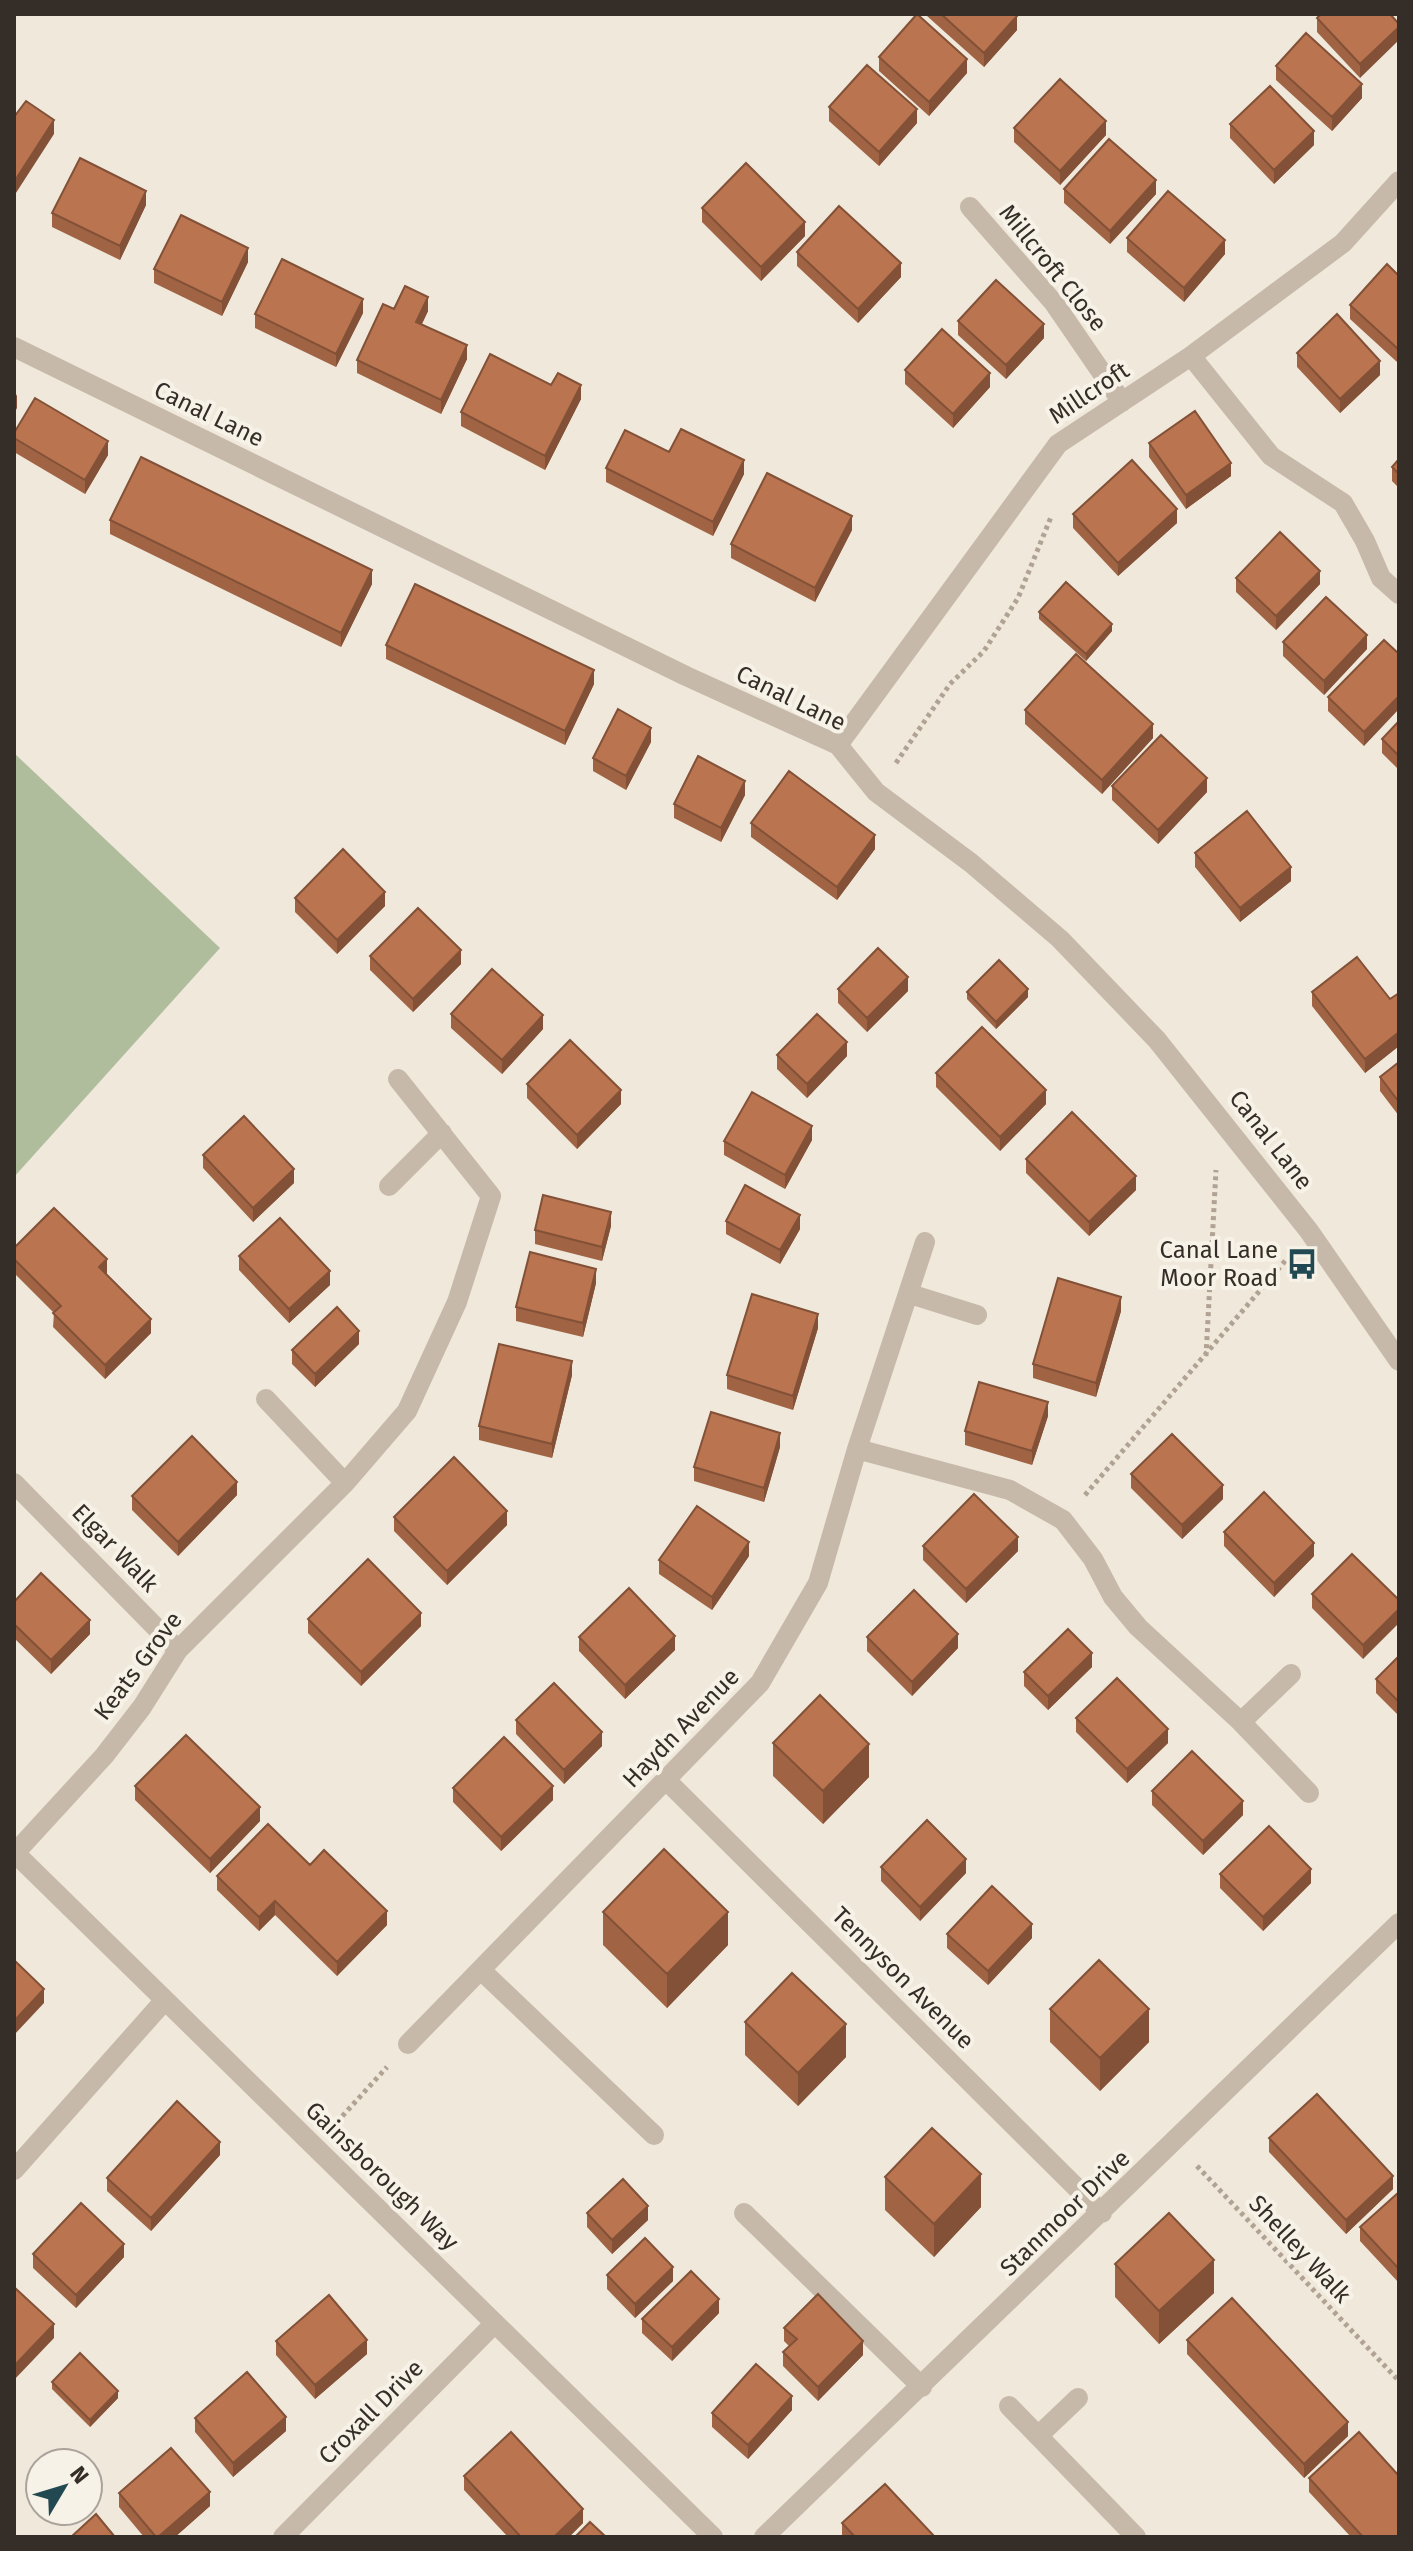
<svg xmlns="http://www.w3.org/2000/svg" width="1413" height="2551" font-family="'Fira Sans',sans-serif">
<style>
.green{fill:#afbd9d}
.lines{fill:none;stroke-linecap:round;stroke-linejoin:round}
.path{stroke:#b1a393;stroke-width:5;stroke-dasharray:4 4;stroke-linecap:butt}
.service{stroke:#c6b9a9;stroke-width:20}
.minor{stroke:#c6b9a9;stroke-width:20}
.tertiary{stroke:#c6b9a9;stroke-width:20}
.wall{fill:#a06444}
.shaded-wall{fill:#825137}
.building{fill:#ba744f;stroke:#825137;stroke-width:2}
.labels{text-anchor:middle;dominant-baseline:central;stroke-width:8;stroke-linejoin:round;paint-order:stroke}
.street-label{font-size:24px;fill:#342d28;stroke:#f7f2e7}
.poi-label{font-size:24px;fill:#342d28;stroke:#f7f2e7;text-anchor:end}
</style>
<rect width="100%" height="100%" fill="#efe8db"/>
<!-- green -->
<path class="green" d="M14 753 220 948 14 1177Z"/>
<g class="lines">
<!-- path -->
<path class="path" d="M896 763 950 684 984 651 1018 598 1051 517
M1206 1356 1216 1170
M1085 1495 1286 1260
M337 2122 387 2067
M1197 2166 1399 2381"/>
<!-- service -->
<path class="service" d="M744 2213 922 2387"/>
<!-- minor -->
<path class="minor" d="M970 207 1054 303 1122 402
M1191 356 1271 456 1343 503 1365 541 1381 578 1399 594
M838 745 1058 444 1191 356 1343 243 1399 181
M389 1186 442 1133
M910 1294 977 1315
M266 1399 345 1483
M857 1449 1010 1490 1063 1520 1093 1559 1113 1597 1138 1627 1241 1722 1309 1793
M14 1483 178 1650
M1241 1722 1291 1674
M667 1781 1102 2213
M14 1852 713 2537
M15 1853 104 1756 142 1707 178 1650 345 1483 407 1411 457 1302 491 1196 398 1079
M482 1971 654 2135
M408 2044 760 1683 818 1583 857 1449 925 1242
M14 2170 165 2000
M1009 2406 1136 2537
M1038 2436 1078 2398
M283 2537 495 2323
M764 2537 1399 1923"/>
<!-- tertiary -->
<path class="tertiary" d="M14 347 686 676 838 745 876 792 971 863 1060 939 1157 1040 1309 1231 1399 1361"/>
</g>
<!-- wall -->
<path class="wall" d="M927 14H1015L1017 30 984 67 927 16Z
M1390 14 1360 78 1317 32V18Z
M879 57 967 73 929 116 879 71Z
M1276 66 1362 98 1332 131 1276 80Z
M829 107 917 123 879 166 829 121Z
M1230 124 1314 145 1274 184 1230 138Z
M1014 128 1106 135 1060 185 1014 142Z
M1064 189 1156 194 1110 244 1064 203Z
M146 205 120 260 52 227V213Z
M702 208 805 236 761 281 702 222Z
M1127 238 1225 254 1184 302 1127 252Z
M797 252 901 277 858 323 797 266Z
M248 262 222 316 154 283V269Z
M1399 276 1397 362 1350 319V305Z
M394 309 428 311 422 324 467 359 441 414 357 373V360Z
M363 313 336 367 255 328V314Z
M958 321 1044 338 1006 379 958 335Z
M1297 353 1380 375 1340 413 1297 367Z
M905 370 990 387 953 428 905 384Z
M551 385 581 399 545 470 461 426V412Z
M14 433 108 455 85 494 14 452Z
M1149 443 1231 476 1186 509 1149 457Z
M1399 459V488L1392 481V467Z
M606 468 744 474 713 536 606 482Z
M1073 514 1177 523 1118 576 1073 528Z
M110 520 372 584 341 647 110 534Z
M852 530 815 602 731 558V544Z
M1236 578 1320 584 1276 630 1236 592Z
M1039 612 1112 631 1086 661 1039 619Z
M1283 642 1367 649 1324 695 1283 656Z
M386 645 594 684 565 745 386 659Z
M1399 654 1364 746 1328 711V697Z
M1025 710 1153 738 1102 794 1025 724Z
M1399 721V770L1382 753V739Z
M651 742 626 790 593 771V758Z
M1112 786 1207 792 1158 844 1112 800Z
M745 795 721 842 674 818V804Z
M751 823 875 849 837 900 751 837Z
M1195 853 1291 881 1240 922 1195 867Z
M295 898 385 906 337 954 295 912Z
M370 956 461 964 413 1012 370 970Z
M838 989 908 991 867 1032 838 1003Z
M967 992 1028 997 996 1029 967 999Z
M1312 992 1390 999 1399 993V1046L1365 1073 1312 1006Z
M451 1014 543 1029 502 1074 451 1028Z
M777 1055 847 1056 807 1098 777 1069Z
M1399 1062V1116L1380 1091V1077Z
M936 1073 1046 1104 1000 1151 936 1087Z
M527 1084 621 1104 577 1149 527 1098Z
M812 1140 785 1189 724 1155V1141Z
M203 1155 294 1183 253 1222 203 1168Z
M1026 1159 1136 1190 1089 1236 1026 1173Z
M726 1221 800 1229 780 1264 726 1234Z
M611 1226 602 1261 535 1244V1230Z
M14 1248 107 1273 106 1274 151 1333 105 1379 53 1327 54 1313 14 1273Z
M239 1256 330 1285 289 1323 239 1270Z
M596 1283 583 1337 516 1321V1307Z
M1121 1311 1096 1397 1033 1378V1364Z
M818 1328 793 1410 727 1389V1375Z
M359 1344 315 1387 292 1364V1350Z
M572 1375 552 1458 479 1440V1426Z
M1048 1416 1032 1465 965 1445V1431Z
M780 1447 764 1502 694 1481V1467Z
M1131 1474 1223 1499 1182 1539 1131 1488Z
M237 1495 178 1556 132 1510V1496Z
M394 1517 507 1525 447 1585 394 1531Z
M1224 1532 1314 1556 1274 1597 1224 1546Z
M923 1546 1018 1551 966 1603 923 1560Z
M749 1556 712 1610 659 1574V1560Z
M1312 1594 1399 1600 1363 1659 1312 1608Z
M14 1602 90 1634 51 1674 14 1638Z
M308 1619 421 1626 361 1686 308 1633Z
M579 1637 675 1650 625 1699 579 1651Z
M867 1637 958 1648 912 1696 867 1651Z
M1399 1656V1716L1376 1693V1679Z
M1092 1667 1048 1710 1024 1686V1672Z
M1076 1718 1168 1743 1127 1783 1076 1732Z
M516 1720 602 1746 564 1784 516 1734Z
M773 1743 869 1777 823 1824 773 1776Z
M135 1786 260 1821 210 1873 135 1800Z
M453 1788 553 1800 501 1851 453 1802Z
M1152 1791 1243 1815 1203 1855 1152 1805Z
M310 1865 387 1925 337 1976 275 1915 259 1931 217 1890V1876Z
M881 1867 966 1873 920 1921 881 1881Z
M1220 1874 1311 1883 1263 1931 1220 1888Z
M603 1912 728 1945 667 2008 603 1945Z
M947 1934 1032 1938 988 1985 947 1948Z
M1050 2009 1149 2042 1100 2091 1050 2042Z
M745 2022 846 2057 798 2106 745 2055Z
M1269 2138 1393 2189 1346 2234 1269 2152Z
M220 2155 151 2231 107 2191V2178Z
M885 2177 981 2207 934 2257 885 2210Z
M1399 2192V2283L1360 2241V2227Z
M587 2213 648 2220 612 2254 587 2227Z
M33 2254 124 2257 76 2308 33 2268Z
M1115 2264 1214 2293 1159 2344 1115 2297Z
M607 2275 673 2281 635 2318 607 2289Z
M719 2313 672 2361 642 2333V2319Z
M784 2328 863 2355 818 2401 783 2366V2352L789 2346 784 2341Z
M1187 2340 1348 2436 1304 2478 1187 2354Z
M276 2341 367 2354 315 2399 276 2355Z
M52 2382 118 2398 90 2427 52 2389Z
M792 2410 748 2459 712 2427V2413Z
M195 2418 286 2431 233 2477 195 2432Z
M464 2476 583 2523 569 2537H508L464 2490Z
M1309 2478 1399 2537H1351L1309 2492Z
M119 2493 210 2506 175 2537H144L119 2507Z
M842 2523 935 2537H842Z"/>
<!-- shaded-wall -->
<path class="shaded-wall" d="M1017 16V30L984 67V53Z
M1399 27V40L1360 78V64Z
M967 59V73L929 116V102Z
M1362 84V98L1332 131V117Z
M917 109V123L879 166V152Z
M54 120V134L14 196V182Z
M1106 121V135L1060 185V171Z
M1314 131V145L1274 184V170Z
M1156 180V194L1110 244V231Z
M146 191V205L120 260V246Z
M805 222V236L761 281V267Z
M1225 240V254L1184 302V288Z
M248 248V262L222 316V302Z
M901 263V277L858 323V309Z
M428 297V311L416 336V322Z
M363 299V313L336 367V354Z
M1044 324V338L1006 379V365Z
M467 345V359L441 414V400Z
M1399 346V360L1397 362V348Z
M1380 361V375L1340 413V399Z
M990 373V387L953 428V414Z
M581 385V399L545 470V456Z
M17 394V408L14 414V400Z
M108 441V455L85 494V480Z
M744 460V474L713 536V522Z
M1231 463V476L1186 509V495Z
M1177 509V523L1118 576V563Z
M852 516V530L815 602V588Z
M372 570V584L341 647V633Z
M1320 571V584L1276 630V616Z
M1112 624V631L1086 661V654Z
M1367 635V649L1324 695V681Z
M594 670V684L565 745V731Z
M1399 696V709L1364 746V732Z
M1153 724V738L1102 794V780Z
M651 728V742L626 790V776Z
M1207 778V792L1158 844V830Z
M745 781V795L721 842V828Z
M875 835V849L837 900V887Z
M1291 867V881L1240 922V908Z
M385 892V906L337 954V940Z
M461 950V964L413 1012V999Z
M908 977V991L867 1032V1018Z
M1028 989V997L996 1029V1022Z
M543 1015V1029L502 1074V1060Z
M1399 1032V1046L1365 1073V1059Z
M847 1042V1056L807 1098V1084Z
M621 1090V1104L577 1149V1135Z
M1046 1090V1104L1000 1151V1137Z
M812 1126V1140L785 1189V1175Z
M294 1169V1183L253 1222V1208Z
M1136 1176V1190L1089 1236V1222Z
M611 1212V1226L602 1261V1247Z
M800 1215V1229L780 1264V1250Z
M107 1259V1273L99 1281V1267Z
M596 1269V1283L583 1337V1323Z
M330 1271V1285L289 1323V1309Z
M1121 1297V1311L1096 1397V1383Z
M818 1314V1328L793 1410V1396Z
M151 1319V1333L105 1379V1365Z
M359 1331V1344L315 1387V1374Z
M572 1361V1375L552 1458V1444Z
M1048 1402V1416L1032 1465V1451Z
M780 1433V1447L764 1502V1488Z
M237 1482V1495L178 1556V1542Z
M1223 1485V1499L1182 1539V1525Z
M507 1511V1525L447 1585V1571Z
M1018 1537V1551L966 1603V1589Z
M749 1542V1556L712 1610V1597Z
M1314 1543V1556L1274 1597V1583Z
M1399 1609V1623L1363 1659V1645Z
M421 1613V1626L361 1686V1672Z
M90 1620V1634L51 1674V1660Z
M958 1634V1648L912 1696V1682Z
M675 1636V1650L625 1699V1685Z
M1092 1653V1667L1048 1710V1696Z
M1168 1729V1743L1127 1783V1769Z
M602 1732V1746L564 1784V1770Z
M869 1744V1777L823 1824V1791Z
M553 1786V1800L501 1851V1837Z
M1243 1801V1815L1203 1855V1841Z
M260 1807V1821L210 1873V1859Z
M966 1859V1873L920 1921V1907Z
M1311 1869V1883L1263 1931V1917Z
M275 1901V1915L259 1931V1917Z
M387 1911V1925L337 1976V1962Z
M728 1912V1945L667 2008V1974Z
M1032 1924V1938L988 1985V1971Z
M44 1989V2003L14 2035V2021Z
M1149 2009V2042L1100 2091V2058Z
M846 2024V2057L798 2106V2073Z
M220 2142V2155L151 2231V2218Z
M981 2174V2207L934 2257V2224Z
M1393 2176V2189L1346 2234V2220Z
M648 2206V2220L612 2254V2240Z
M124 2244V2257L76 2308V2295Z
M1214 2260V2293L1159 2344V2311Z
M673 2267V2281L635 2318V2304Z
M719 2299V2313L672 2361V2347Z
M54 2324V2338L14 2380V2366Z
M367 2340V2354L315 2399V2385Z
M863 2341V2355L818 2401V2387Z
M118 2391V2398L90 2427V2420Z
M792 2396V2410L748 2459V2445Z
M286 2417V2431L233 2477V2463Z
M1348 2422V2436L1304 2478V2464Z
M210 2492V2506L175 2537H158Z
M583 2509V2523L569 2537H554Z"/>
<!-- building -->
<path class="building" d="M917 14 967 59 929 102 879 57Z
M941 14H1015L1017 16 984 53Z
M1321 14H1390L1399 24V27L1360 64 1317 18Z
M1306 33 1362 84 1332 117 1276 66Z
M867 65 917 109 879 152 829 107Z
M1060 79 1106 121 1060 171 1014 128Z
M1270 86 1314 131 1274 170 1230 124Z
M26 101 54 120 14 182V117Z
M1109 139 1156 180 1110 231 1064 189Z
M80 158 146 191 120 246 52 213Z
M746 163 805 222 761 267 702 208Z
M1168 191 1225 240 1184 288 1127 238Z
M839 206 901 263 858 309 797 252Z
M181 215 248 248 222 302 154 269Z
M282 259 363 299 336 354 255 314Z
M1387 264 1399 276V346L1397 348 1350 305Z
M996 280 1044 324 1006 365 958 321Z
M405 286 428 297 416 322 467 345 441 400 357 360 383 304 394 309Z
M1337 314 1380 361 1340 399 1297 353Z
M942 329 990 373 953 414 905 370Z
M490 354 551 385 558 373 581 385 545 456 461 412Z
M35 398 108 441 85 480 14 438V433Z
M1195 411 1231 463 1186 495 1149 443Z
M681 429 744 460 713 522 606 468 625 430 669 452Z
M141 457 372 570 341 633 110 520Z
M1399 459V474L1392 467Z
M1132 460 1177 509 1118 563 1073 514Z
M767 473 852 516 815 588 731 544Z
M1280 532 1320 571 1276 616 1236 578Z
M1066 582 1112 624 1086 654 1039 612Z
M415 584 594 670 565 731 386 645Z
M1326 597 1367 635 1324 681 1283 642Z
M1384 640 1399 654V696L1364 732 1328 697Z
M1076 654 1153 724 1102 780 1025 710Z
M618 709 651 728 626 776 593 758Z
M1399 721V756L1382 739Z
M1161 735 1207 778 1158 830 1112 786Z
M698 756 745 781 721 828 674 804Z
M789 771 875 835 837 887 751 823Z
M1247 811 1291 867 1240 908 1195 853Z
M343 849 385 892 337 940 295 898Z
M418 908 461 950 413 999 370 956Z
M878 948 908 977 867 1018 838 989Z
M1357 957 1390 999 1399 993V1032L1365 1059 1312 992Z
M999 960 1028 989 996 1022 967 992Z
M492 969 543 1015 502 1060 451 1014Z
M817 1014 847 1042 807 1084 777 1055Z
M982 1027 1046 1090 1000 1137 936 1073Z
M570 1040 621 1090 577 1135 527 1084Z
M1399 1062V1102L1380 1077Z
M752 1092 812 1126 785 1175 724 1141Z
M1072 1112 1136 1176 1089 1222 1026 1159Z
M244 1116 294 1169 253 1208 203 1155Z
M745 1185 800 1215 780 1250 726 1221Z
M543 1195 611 1212 602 1247 535 1230Z
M54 1208 107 1259 99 1267 151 1319 105 1365 53 1313 61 1306 14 1259V1248Z
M280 1218 330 1271 289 1309 239 1256Z
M530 1252 596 1269 583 1323 516 1307Z
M1058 1278 1121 1297 1096 1383 1033 1364Z
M752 1294 818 1314 793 1396 727 1375Z
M337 1307 359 1331 315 1374 292 1350Z
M499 1344 572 1361 552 1444 479 1426Z
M979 1382 1048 1402 1032 1451 965 1431Z
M711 1412 780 1433 764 1488 694 1467Z
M1172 1434 1223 1485 1182 1525 1131 1474Z
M192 1436 237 1482 178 1542 132 1496Z
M454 1457 507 1511 447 1571 394 1517Z
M1264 1492 1314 1543 1274 1583 1224 1532Z
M974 1494 1018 1537 966 1589 923 1546Z
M697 1506 749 1542 712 1597 659 1560Z
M1352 1554 1399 1600V1609L1363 1645 1312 1594Z
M368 1559 421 1613 361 1672 308 1619Z
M41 1573 90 1620 51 1660 14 1624V1602Z
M629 1588 675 1636 625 1685 579 1637Z
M914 1590 958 1634 912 1682 867 1637Z
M1068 1629 1092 1653 1048 1696 1024 1672Z
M1399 1656V1702L1376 1679Z
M1117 1678 1168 1729 1127 1769 1076 1718Z
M554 1683 602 1732 564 1770 516 1720Z
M820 1695 869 1744 823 1791 773 1743Z
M186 1735 260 1807 210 1859 135 1786Z
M504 1737 553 1786 501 1837 453 1788Z
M1192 1751 1243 1801 1203 1841 1152 1791Z
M927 1820 966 1859 920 1907 881 1867Z
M268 1824 310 1865 324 1850 387 1911 337 1962 275 1901 259 1917 217 1876Z
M1269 1826 1311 1869 1263 1917 1220 1874Z
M664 1849 728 1912 667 1974 603 1912Z
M992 1886 1032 1924 988 1971 947 1934Z
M14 1960 44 1989 14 2021Z
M1099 1960 1149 2009 1100 2058 1050 2009Z
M792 1973 846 2024 798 2073 745 2022Z
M1317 2094 1393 2176 1346 2220 1269 2138Z
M177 2101 220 2142 151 2218 107 2178Z
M932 2128 981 2174 934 2224 885 2177Z
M623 2179 648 2206 612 2240 587 2213Z
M1399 2192V2269L1360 2227Z
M81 2203 124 2244 76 2295 33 2254Z
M1169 2213 1214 2260 1159 2311 1115 2264Z
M645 2238 673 2267 635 2304 607 2275Z
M691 2271 719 2299 672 2347 642 2319Z
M14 2287 54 2324 14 2366Z
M818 2294 863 2341 818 2387 783 2352 797 2339 784 2328Z
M329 2295 367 2340 315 2385 276 2341Z
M1232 2298 1348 2422 1304 2464 1187 2340Z
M80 2353 118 2391 90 2420 52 2382Z
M756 2364 792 2396 748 2445 712 2413Z
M247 2372 286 2417 233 2463 195 2418Z
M511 2432 583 2509 554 2537H521L464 2476Z
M1359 2432 1399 2476V2537H1363L1309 2478Z
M171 2448 210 2492 158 2537H156L119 2493Z
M885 2484 935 2537H855L842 2523Z
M96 2514 115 2537H71Z
M590 2522 606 2537H575Z"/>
<!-- icons -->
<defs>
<symbol id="bus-bare" viewBox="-9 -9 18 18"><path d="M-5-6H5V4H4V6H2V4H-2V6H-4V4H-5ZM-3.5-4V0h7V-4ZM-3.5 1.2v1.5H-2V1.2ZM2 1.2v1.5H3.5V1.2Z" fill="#224951" stroke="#f7f2e7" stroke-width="2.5" paint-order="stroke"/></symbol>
</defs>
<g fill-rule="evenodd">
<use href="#bus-bare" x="1280" y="1242" width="44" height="44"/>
</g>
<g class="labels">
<!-- street labels -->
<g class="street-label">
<text transform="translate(1053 268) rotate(51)">Millcroft Close</text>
<text transform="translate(1089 393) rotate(-34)">Millcroft</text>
<text transform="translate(209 414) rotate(26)">Canal Lane</text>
<text transform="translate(791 698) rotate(26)">Canal Lane</text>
<text transform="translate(1271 1140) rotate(52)">Canal Lane</text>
<text transform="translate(115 1548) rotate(46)">Elgar Walk</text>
<text transform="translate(138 1666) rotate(-53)">Keats Grove</text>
<text transform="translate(681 1728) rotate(-46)">Haydn Avenue</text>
<text transform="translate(903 1978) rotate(45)">Tennyson Avenue</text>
<text transform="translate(382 2176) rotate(44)">Gainsborough Way</text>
<text transform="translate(1065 2213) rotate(-44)">Stanmoor Drive</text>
<text transform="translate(1300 2249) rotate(47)">Shelley Walk</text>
<text transform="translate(371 2412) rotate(-45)">Croxall Drive</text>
</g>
<!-- poi labels -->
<g class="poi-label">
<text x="1278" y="1250">Canal Lane<tspan x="1278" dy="28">Moor Road</tspan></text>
</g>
</g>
<!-- border -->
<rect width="1413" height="2551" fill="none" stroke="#342d28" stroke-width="32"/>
<!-- north arrow -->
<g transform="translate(64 2487) rotate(52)"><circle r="38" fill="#f7f2e7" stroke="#a9a39b" stroke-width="2"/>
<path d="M0-6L14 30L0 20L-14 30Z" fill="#224951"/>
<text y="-12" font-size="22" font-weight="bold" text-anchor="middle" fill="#342d28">N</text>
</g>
</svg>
